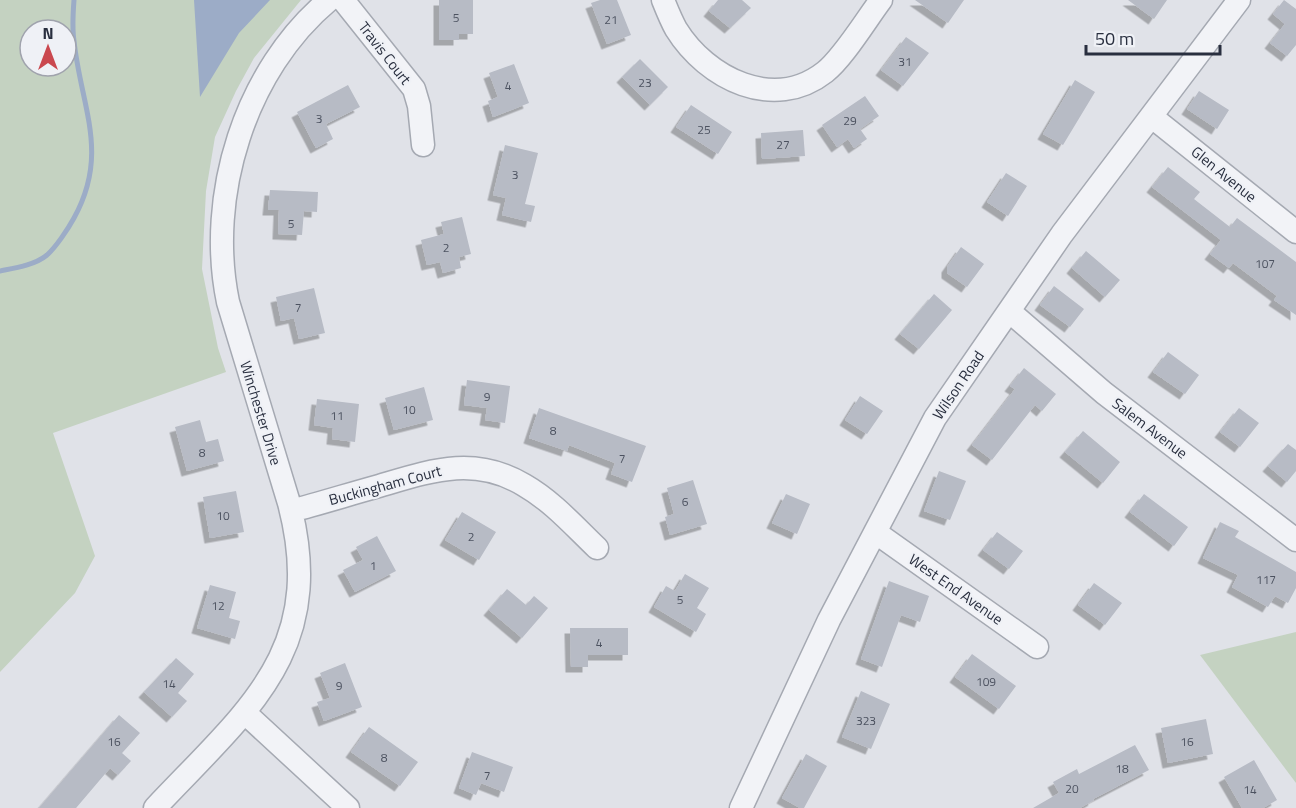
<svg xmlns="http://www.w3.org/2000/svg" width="1296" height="808" font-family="'Titillium Web',sans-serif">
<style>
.green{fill:#c4d2c1;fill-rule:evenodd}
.water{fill:#9cacc7}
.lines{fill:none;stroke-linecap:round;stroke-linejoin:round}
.stream{stroke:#9cacc7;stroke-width:5}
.building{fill:#b7bbc5;filter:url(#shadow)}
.minor-casing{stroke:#a5a9b2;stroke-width:25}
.minor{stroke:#f2f3f7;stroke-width:22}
.labels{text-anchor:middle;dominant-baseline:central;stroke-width:4.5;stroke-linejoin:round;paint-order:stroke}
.number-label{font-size:12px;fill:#4c5260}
.street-label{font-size:15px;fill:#292f3f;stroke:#eff1f6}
</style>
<defs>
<filter id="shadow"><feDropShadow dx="-5.5" dy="5.5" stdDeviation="0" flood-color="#0004"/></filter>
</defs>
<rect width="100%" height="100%" fill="#e0e2e8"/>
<!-- green -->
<path class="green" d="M0 0H301L254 58 236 91 215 137 206 191 202 269 218 348 226 372 53 433 95 556 75 593 0 672ZM30 30H66V66H30Z
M1296 632V783L1200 655Z"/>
<!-- water -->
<path class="water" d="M194 0H270L239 33 200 97Z"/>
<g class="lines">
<!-- stream -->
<path class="stream" d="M0 271C15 268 35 265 47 255 56 247 68 229 74 218 110 153 81 107 74 41 72 28 73 13 74 0"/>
</g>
<!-- building -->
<path class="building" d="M439 0H473V34H459V40H439Z
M600 0H617L631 35 607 44 591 3Z
M718 0H742L751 8 730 28 709 11Z
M915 0H964L948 23Z
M1128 0H1167L1154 19Z
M1284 0 1296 9V45L1287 56 1270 43 1285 24 1273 14Z
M906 37 929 53 903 86 881 70Z
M640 59 668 87 650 105 622 77Z
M514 64 529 103 493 117 488 101 498 97 489 73Z
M1075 80 1095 92 1063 145 1043 134Z
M348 85 360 107 326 124 333 139 316 148 297 112Z
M1199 91 1229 110 1217 129 1187 109Z
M865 96 879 116 860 129 867 139 854 148 848 139 837 147 822 125Z
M691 105 732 132 718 154 676 127Z
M803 130 805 156 762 159 761 133Z
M505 145 538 153 525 204 535 206 531 222 502 215 506 198 493 195Z
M1168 167 1200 192 1194 199 1230 227 1237 218 1296 262V315L1274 300 1277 296 1233 263 1229 268 1210 254 1221 240 1152 187Z
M1006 173 1027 186 1008 216 987 202Z
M270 190 318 192 317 212 304 211 302 235 278 234 279 210H268Z
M462 217 471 254 459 257 461 268 443 273 440 262 427 265 421 240 444 234 441 222Z
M961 247 984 264 967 287 947 273V267Z
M1086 251 1120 280 1105 297 1072 268Z
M1054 286 1084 309 1070 327 1040 305Z
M314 288 325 333 299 339 294 318 281 321 276 297Z
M934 294 952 310 919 349 900 334Z
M1168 352 1199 375 1185 394 1153 372Z
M1024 368 1056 394 1042 411 1035 405 992 460 972 445 1015 389 1010 386Z
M467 380 510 386 505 423 485 420 487 408 464 405Z
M424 387 433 420 394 430 385 398Z
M860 396 883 411 867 434 845 420Z
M317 399 359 404 355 442 332 439 333 428 314 425Z
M539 408 646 446 632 482 611 474 615 463 569 445 567 451 529 438Z
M1239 408 1259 423 1240 447 1220 432Z
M200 420 206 442 218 439 224 461 187 471 175 427Z
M1083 431 1120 462 1103 483 1065 452Z
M1288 444 1296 450V471L1287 482 1268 466Z
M939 471 966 481 950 520 924 511Z
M693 480 707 524 670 535 665 517 674 514 667 488Z
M236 491 244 532 210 538 203 497Z
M786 494 810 504 797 534 772 523Z
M1144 494 1188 527 1174 546 1130 512Z
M462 512 496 532 479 560 445 540Z
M1220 522 1239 531 1235 537 1296 572V588L1288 603 1275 596 1268 607 1232 587 1238 575 1203 558Z
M997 532 1023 551 1009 569 983 550Z
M377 536 396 571 355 592 343 570 363 560 356 547Z
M685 574 709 588 697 608 706 614 696 632 654 607 666 586 675 591Z
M889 581 929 596 920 622 901 615 882 667 861 659Z
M1094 583 1122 603 1105 625 1078 605Z
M210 585 236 592 229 618 240 621 235 639 197 628Z
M507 589 526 605 534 596 548 608 522 638 489 610Z
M570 628H628V655H588V667H571Z
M972 654 1016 686 999 709 955 677Z
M176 658 194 674 178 693 187 701 172 717 144 692Z
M345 663 362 707 324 721 317 702 330 698 320 673Z
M861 691 890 704 871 749 842 737Z
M119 715 140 733 122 753 131 761 118 775 110 768 76 808H39Z
M1206 719 1213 754 1168 763 1161 728Z
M369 727 418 762 400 786 351 752Z
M1135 745 1149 770 1093 799 1094 800 1080 808H1033L1059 793 1053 782 1077 769 1079 774Z
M472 752 513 767 504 792 481 783 476 795 459 788Z
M806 754 827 766 804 808H800L782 798Z
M1254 760 1277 800 1263 808H1242L1224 777Z"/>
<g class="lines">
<defs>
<path id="minor" d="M343 0 414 89 419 106 423 145
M663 0C667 10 671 20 676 29 707 79 774 112 825 72 843 58 866 20 881 0
M1152 117 1296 232
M1009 311 1104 393 1296 540
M291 511C321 503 350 494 379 486 430 471 474 455 524 485 552 501 574 526 597 548
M875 532 1037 647
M245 713 348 808
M155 808C247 710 328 651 289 503L228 302C206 196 245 70 329 0
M741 808 829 620 935 418 1062 234 1239 0"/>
</defs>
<!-- minor casing -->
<use href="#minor" class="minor-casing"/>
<!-- minor -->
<use href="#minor" class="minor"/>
</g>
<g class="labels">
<!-- number labels -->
<g class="number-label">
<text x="456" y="17">5</text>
<text x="611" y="19">21</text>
<text x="905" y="61">31</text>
<text x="645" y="82">23</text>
<text x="508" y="85">4</text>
<text x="319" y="118">3</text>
<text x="850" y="120">29</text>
<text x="704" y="129">25</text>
<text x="783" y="144">27</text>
<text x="515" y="174">3</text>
<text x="291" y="223">5</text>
<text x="446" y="247">2</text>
<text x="1265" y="263">107</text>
<text x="298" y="307">7</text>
<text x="487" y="396">9</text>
<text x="409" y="409">10</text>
<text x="337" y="415">11</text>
<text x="553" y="430">8</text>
<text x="202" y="452">8</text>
<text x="622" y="458">7</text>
<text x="685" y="501">6</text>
<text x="223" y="515">10</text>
<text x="471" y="536">2</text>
<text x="373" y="565">1</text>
<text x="1266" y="579">117</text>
<text x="680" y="599">5</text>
<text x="218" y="605">12</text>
<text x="599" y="642">4</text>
<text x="986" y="681">109</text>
<text x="169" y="683">14</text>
<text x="339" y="685">9</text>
<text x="866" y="720">323</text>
<text x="114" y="741">16</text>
<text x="1187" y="741">16</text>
<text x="384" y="757">8</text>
<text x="1122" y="768">18</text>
<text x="487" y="775">7</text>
<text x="1072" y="788">20</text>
<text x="1250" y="789">14</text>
</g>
<!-- street labels -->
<g class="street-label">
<text transform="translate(385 53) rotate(52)">Travis Court</text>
<text transform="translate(1224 174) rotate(39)">Glen Avenue</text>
<text transform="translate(958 385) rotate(-56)">Wilson Road</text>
<text transform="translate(261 413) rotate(73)">Winchester Drive</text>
<text transform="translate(1150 428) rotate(37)">Salem Avenue</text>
<text transform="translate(385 485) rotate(-15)">Buckingham Court</text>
<text transform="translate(956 589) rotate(35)">West End Avenue</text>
</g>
</g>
<!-- north arrow -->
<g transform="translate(48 48)"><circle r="28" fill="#eff1f6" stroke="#a0a3ad" stroke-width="1.5"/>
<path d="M0-4.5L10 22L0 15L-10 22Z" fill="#ca484f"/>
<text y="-9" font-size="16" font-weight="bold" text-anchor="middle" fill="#292f3f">N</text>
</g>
<!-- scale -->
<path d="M1086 45v9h134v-9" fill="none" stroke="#292f3f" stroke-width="3"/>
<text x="1095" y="45" font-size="18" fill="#292f3f" stroke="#eff1f6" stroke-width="4.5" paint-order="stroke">50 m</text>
</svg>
